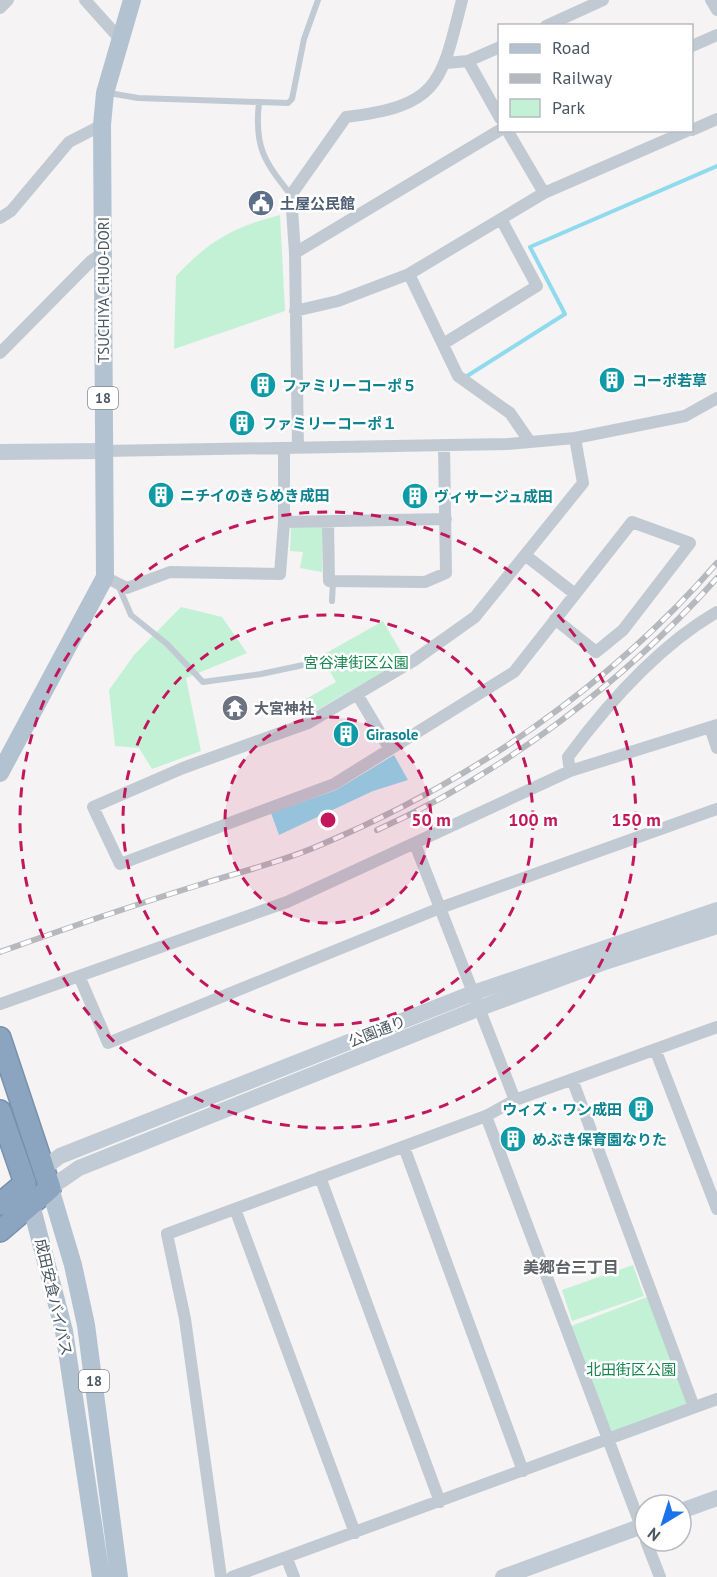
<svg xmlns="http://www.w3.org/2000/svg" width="717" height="1577" font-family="'PT Sans','Noto Sans JP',sans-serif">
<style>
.green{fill:#c3f1d5}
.water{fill:#90daee}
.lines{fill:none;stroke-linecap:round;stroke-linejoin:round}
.stream{stroke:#90daee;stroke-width:4}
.highway-casing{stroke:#7690ad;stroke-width:24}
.lane{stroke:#c1cad2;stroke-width:6}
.street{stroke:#c1cad2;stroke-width:12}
.secondary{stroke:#c1cbd6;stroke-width:16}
.primary{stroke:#b3c2d1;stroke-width:18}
.highway{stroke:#8ba5c1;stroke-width:21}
.rail-casing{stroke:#b5b8bd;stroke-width:6}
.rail{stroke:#fff;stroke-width:4;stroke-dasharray:11;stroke-linecap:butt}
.ring{fill:none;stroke:#c2185b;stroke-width:3;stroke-dasharray:10 8}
.labels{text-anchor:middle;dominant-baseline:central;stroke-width:5;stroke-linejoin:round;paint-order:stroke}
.shield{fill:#fff;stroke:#808990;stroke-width:1.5}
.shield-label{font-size:14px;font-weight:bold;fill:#4a5661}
.service-label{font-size:15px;font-weight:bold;fill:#4e5e75;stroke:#fff;text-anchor:start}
.street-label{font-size:15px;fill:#4a5661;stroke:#fff}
.culture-label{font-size:15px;font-weight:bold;fill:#0d838f;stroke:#fff;text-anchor:start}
.park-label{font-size:15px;fill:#17864f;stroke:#fff}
.worship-label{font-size:15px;font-weight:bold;fill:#5b616d;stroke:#fff;text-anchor:start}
.neighbourhood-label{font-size:16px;font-weight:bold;fill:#5f6368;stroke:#fff}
.centre{fill:#c2185b;stroke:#fff;stroke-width:3}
.ring-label{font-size:18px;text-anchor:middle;font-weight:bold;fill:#c2185b;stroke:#fff;stroke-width:5;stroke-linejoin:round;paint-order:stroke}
</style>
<rect width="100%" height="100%" fill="#f5f3f3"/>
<!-- green -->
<path class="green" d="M280 215 285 311 174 349 176 276C211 240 231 228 280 215Z
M291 527H323L322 572 300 568 303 552 290 551Z
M181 607 222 617 247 653 186 678 201 751 152 769 139 748 115 746 109 690 134 655Z
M383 621 405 659 310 714 302 701 336 682 321 656Z
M633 1265 644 1296 572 1321 562 1290Z
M652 1295 693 1406 609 1440 566 1328Z"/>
<!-- water -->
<path class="water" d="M394 755 408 780 373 791 279 835 271 813 336 790Z"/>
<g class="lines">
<!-- stream -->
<path class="stream" d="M467 376 565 314 530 247 717 166"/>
<defs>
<path id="highway" d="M0 1038 50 1188 0 1231
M0 1111 25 1183 0 1204"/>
</defs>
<!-- highway casing -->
<use href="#highway" class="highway-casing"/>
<!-- lane -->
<path class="lane" d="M109 93 138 98 288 103 292 99 304 39 318 0
M259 102C254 147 264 161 291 195
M119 587 131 615 167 644 203 682 261 674 308 664
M332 601 333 581"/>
<!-- street -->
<path class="street" d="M85 0 120 39
M711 0 717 10
M0 8 8 0
M546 26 603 0
M692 46 717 35
M468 61 500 118
M446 63 468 61 500 47
M507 130 544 193
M692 130 717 119
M0 218 11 211 69 142 102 125
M295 253 500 130
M409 274 458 376 510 413 530 442
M295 311 338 301 409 274 544 193 689 130
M443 344 537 286 501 219
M0 353 91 261 104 252
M298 448 295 253 291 195 346 117C439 106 441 84 462 0
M103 451 507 444 575 438 685 416 717 398
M284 522 446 519
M328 522 329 581 425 582 446 573 444 445
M525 555 575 594
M105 577 127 588 170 572 280 574 284 522V449
M555 619 596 652 623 630 690 543 632 522 514 672 334 784 120 864 93 807 183 768 308 723 413 661 475 617 583 483 575 438
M357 694 389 748
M710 727 717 748
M570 771 568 757C608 703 658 646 717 612
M415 844 515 1100
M79 976 108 1043 440 908 717 809
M0 1004 287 902 570 771 717 725
M655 1049 717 1209
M572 1079 694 1407
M486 1116 645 1537
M404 1147 523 1471
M320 1177 440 1502
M235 1209 355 1533
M646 1541 660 1577
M287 1559 294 1577
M221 1577 185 1319 167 1234 486 1116 515 1100 717 1027
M232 1577 717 1399"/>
<!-- secondary -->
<path class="secondary" d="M0 452 103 451
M43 1169 60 1156 473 993 717 910
M50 1188 79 1168 480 1008 602 963 717 926
M681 1511 717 1498
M503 1577 645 1525"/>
<!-- primary -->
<path class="primary" d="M0 773 105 577 102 125 105 93 132 0
M50 1188 73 1265 86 1325 119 1577
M28 1193 64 1331 101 1577"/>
<!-- highway -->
<use href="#highway" class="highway"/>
<defs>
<path id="rail" d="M377 830C504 773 624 682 717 578
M0 952C67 928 134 905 202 884 240 872 281 862 318 846 469 783 609 687 717 563"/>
</defs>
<!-- rail casing -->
<use href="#rail" class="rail-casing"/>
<!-- rail -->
<use href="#rail" class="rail"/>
</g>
<!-- distance rings -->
<circle cx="328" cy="820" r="103" fill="#c2185b" fill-opacity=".12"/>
<g class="ring">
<circle cx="328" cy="820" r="103"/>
<circle cx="328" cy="820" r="205"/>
<circle cx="328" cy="820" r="308"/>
</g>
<!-- icons -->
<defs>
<symbol id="civic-disc" viewBox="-11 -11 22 22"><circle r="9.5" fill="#5c6f8a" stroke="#fff"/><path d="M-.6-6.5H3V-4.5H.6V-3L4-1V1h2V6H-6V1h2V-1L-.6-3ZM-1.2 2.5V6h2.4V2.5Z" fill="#fff"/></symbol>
<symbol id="building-disc" viewBox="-11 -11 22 22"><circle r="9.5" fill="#0f9aa8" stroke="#fff"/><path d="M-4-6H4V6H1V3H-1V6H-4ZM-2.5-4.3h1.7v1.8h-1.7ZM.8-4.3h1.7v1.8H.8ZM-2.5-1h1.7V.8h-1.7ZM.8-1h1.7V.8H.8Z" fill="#fff"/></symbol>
<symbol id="temple-disc" viewBox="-11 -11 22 22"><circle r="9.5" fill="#6b7280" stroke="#fff"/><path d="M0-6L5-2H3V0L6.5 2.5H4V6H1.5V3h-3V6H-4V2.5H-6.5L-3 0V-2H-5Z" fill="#fff"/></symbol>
</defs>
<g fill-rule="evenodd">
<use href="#civic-disc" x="246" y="188" width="30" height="30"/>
<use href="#building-disc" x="597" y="365" width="30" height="30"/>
<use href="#building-disc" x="248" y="370" width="30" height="30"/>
<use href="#building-disc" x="227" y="408" width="30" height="30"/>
<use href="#building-disc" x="146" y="480" width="30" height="30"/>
<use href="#building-disc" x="400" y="481" width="30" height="30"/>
<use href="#temple-disc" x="220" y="693" width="30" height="30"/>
<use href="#building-disc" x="331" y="719" width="30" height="30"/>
<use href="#building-disc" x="626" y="1094" width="30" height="30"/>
<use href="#building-disc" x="498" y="1124" width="30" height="30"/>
</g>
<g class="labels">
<!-- shield labels -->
<g class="shield">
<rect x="88" y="387" width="30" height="22" rx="4.5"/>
<rect x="79" y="1370" width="30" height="22" rx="4.5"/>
</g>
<g class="shield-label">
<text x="103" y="398">18</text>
<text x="94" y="1381">18</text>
</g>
<!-- service labels -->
<g class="service-label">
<text x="280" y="203">土屋公民館</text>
</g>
<!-- street labels -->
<g class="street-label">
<text transform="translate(103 290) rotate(-90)">TSUCHIYA CHUO-DORI</text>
<text transform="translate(377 1031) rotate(-21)">公園通り</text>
<text transform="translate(54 1297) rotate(77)">成田安食バイパス</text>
</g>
<!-- culture labels -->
<g class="culture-label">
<text x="632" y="380">コーポ若草</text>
<text x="282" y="385">ファミリーコーポ５</text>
<text x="262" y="423">ファミリーコーポ１</text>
<text x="180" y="495">ニチイのきらめき成田</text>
<text x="434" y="496">ヴィサージュ成田</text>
<text x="366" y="734">Girasole</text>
<text x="622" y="1109" text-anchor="end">ウィズ・ワン成田</text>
<text x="532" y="1139">めぶき保育園なりた</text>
</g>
<!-- park labels -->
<g class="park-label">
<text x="356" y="662">宮谷津街区公園</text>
<text x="631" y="1369">北田街区公園</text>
</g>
<!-- worship labels -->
<g class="worship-label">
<text x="254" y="708">大宮神社</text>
</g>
<!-- neighbourhood labels -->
<g class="neighbourhood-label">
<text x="571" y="1267">美郷台三丁目</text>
</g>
</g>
<circle cx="328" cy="820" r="9" class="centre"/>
<g class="ring-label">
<text x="431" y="826">50 m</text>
<text x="533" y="826">100 m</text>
<text x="636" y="826">150 m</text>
</g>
<!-- legend -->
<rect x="498" y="24" width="195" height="108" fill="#ffffff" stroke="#b7bbc0" stroke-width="1.5"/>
<rect x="510" y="44" width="30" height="9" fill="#b3c2d1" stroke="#b7bbc0" stroke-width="1.5"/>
<text x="552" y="54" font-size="18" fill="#4a5661">Road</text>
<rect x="510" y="74" width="30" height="9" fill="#b5b8bd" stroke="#b7bbc0" stroke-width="1.5"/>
<text x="552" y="84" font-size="18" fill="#4a5661">Railway</text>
<rect x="510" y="99" width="30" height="18" fill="#c3f1d5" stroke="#b7bbc0" stroke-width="1.5"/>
<text x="552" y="114" font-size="18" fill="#4a5661">Park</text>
<!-- north arrow -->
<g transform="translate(663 1523) rotate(218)"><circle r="28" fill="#ffffff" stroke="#b7bbc0" stroke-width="1.5"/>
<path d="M0-4.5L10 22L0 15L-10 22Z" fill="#1a73e8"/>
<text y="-9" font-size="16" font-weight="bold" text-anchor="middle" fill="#4a5661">N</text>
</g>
</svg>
